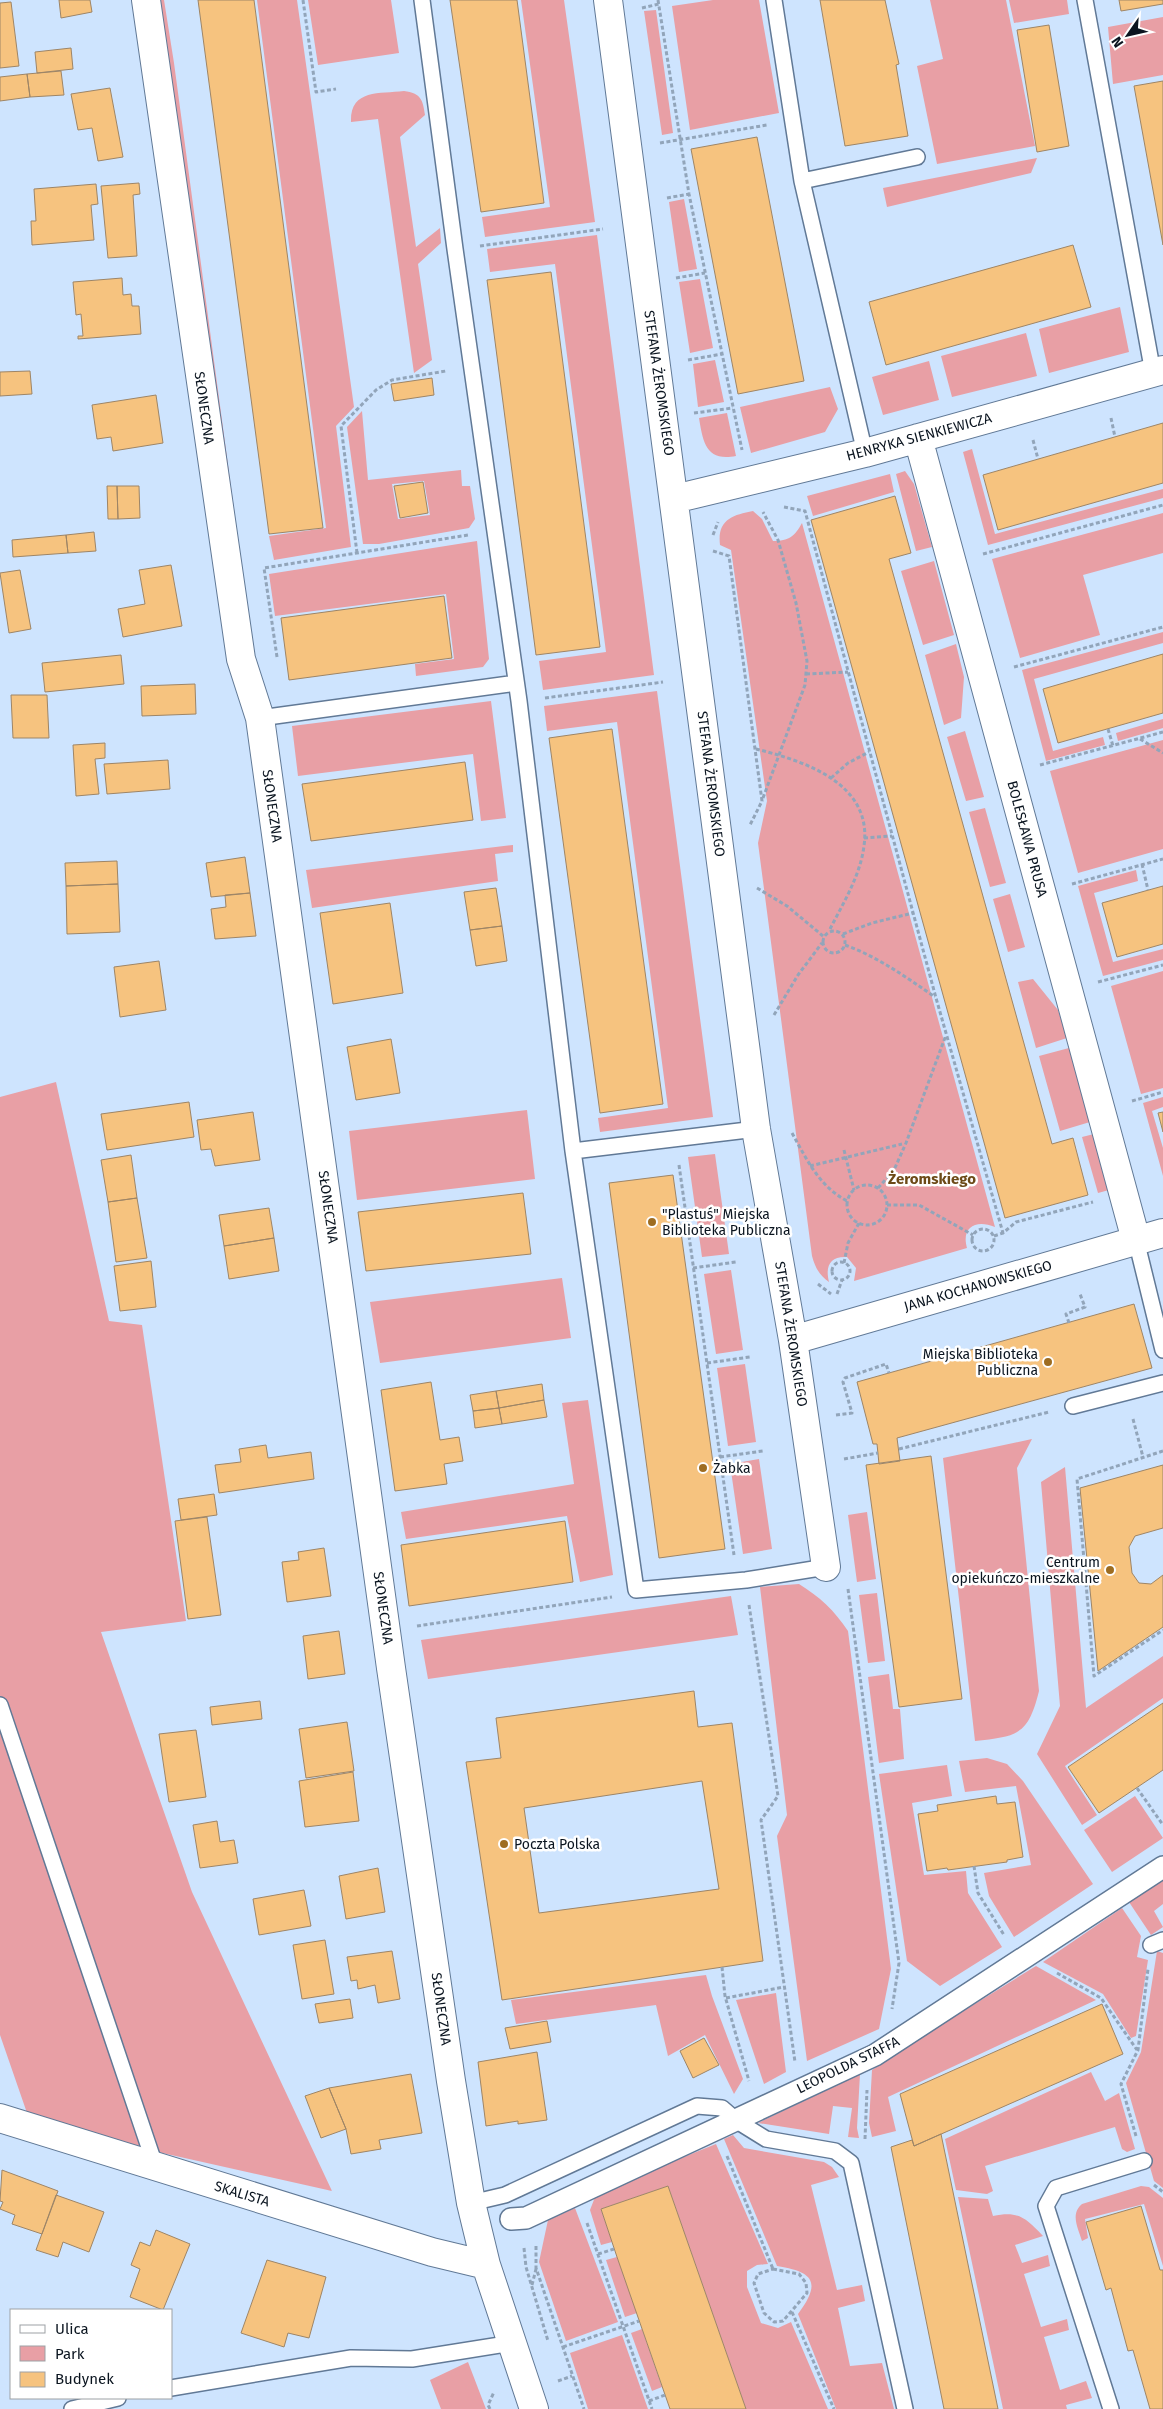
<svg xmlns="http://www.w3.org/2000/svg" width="1163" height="2409" font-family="'Fira Sans',sans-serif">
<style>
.green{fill:#e89fa5;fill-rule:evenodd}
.building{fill:#f6c37f;stroke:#9e8566;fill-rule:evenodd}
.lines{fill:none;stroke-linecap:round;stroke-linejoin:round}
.service-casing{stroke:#617996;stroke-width:18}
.pedestrian-casing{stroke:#617996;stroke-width:24}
.minor-casing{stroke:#617996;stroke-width:30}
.path{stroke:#92a5ba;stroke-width:3;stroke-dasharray:4 2.5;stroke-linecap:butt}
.service{stroke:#fff;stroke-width:15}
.pedestrian{stroke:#fff;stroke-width:21}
.minor{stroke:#fff;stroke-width:28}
.poi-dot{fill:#9e6d21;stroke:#fff;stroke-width:2}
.labels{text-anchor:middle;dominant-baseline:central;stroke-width:5;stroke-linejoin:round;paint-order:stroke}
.street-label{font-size:14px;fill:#0a141f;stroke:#fff}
.poi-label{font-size:14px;fill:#0a141f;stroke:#fff;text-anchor:start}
.neighbourhood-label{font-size:15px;font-weight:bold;fill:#6c4a17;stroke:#fff}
</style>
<rect width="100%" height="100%" fill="#cee4fe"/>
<!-- green -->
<path class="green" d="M154 0H164L174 63 253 651Z
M257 0H297L354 407 336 426 351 547 274 560 269 536 326 528Z
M308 0H391L399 53 318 65Z
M521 0H564L595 222 485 237 482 217 550 207Z
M713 0H759L779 113 690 130 672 6Z
M930 0H1006L1035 146 937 164 917 66 943 59Z
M1009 0H1067L1069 14 1014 23Z
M656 10 673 133 662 135 644 11Z
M1163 17V75L1113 84 1108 27Z
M404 91C421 93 423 100 425 115L400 137 416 247 440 228 441 243 418 264 432 360 414 373 378 119 351 122C350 89 379 94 404 91Z
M1037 158 1031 173 887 207 883 188Z
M684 199 697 269 679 272 669 202Z
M597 235 654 675 543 690 539 661 606 652 555 264 490 272 487 249Z
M700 279 713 348 690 353 679 282Z
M1120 307 1129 352 1049 373 1039 329Z
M1026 333 1037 376 952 397 941 356Z
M715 360 724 402 698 407 693 364Z
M929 361 939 400 883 415 872 377Z
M830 387 838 409 825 432 751 453 740 407Z
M362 411 368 480 461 470 462 486H470L475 519 469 528 379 544H363L347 427ZM424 481 430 515 398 519 392 484Z
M727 413 736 456C706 462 703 442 699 418Z
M972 449 995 534 1163 489V498L988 545 963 452Z
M905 471 914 484 932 547 916 551 896 474Z
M890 474 894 492 813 516 807 496Z
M753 511 762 519 773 541C789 541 795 536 802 523L995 1227C976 1219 961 1227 967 1248L854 1281 856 1268 847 1257C830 1256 825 1266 829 1282 819 1275 815 1267 812 1256L758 843 767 801 731 550 720 545C717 520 732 515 753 511Z
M1163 513V553L1083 575 1100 635 1020 658 992 559Z
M477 541 489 659 483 667 416 676 415 664 454 659 446 594 275 616 269 574Z
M934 561 954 635 923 645 901 571Z
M1163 632V643L1034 679 1053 751 1103 737 1105 745 1046 761 1022 670Z
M956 644 964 677 961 718 944 725 925 655Z
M657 691 713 1117 600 1132 598 1118 668 1108 617 722 547 731 544 706Z
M491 701 506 818 481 821 473 754 298 776 292 726Z
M1163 719V728L1118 741 1116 733Z
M965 731 984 797 966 801 947 737Z
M1163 740V849L1078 873 1050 771Z
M985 808 1006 883 990 887 969 812Z
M513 845V852L495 854 498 881 312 908 306 870Z
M1136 870 1138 881 1094 893 1113 962 1163 949V960L1103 976 1078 886Z
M1010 894 1025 947 1008 952 993 899Z
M1163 971V1088L1141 1094 1111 986Z
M1033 979 1058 1010 1067 1038 1036 1048 1018 982Z
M1069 1048 1090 1122 1060 1131 1039 1056Z
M56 1082 109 1321 142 1325 186 1621 101 1632 192 1892 332 2191 149 2150 27 2113 0 2035V1097Z
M1163 1097V1107L1152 1111 1163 1148V1176L1143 1103Z
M527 1110 535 1179 357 1200 349 1131Z
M1094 1134 1109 1190 1098 1193 1082 1137Z
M715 1154 729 1254 702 1257 688 1157Z
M731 1270 743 1350 716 1354 704 1274Z
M562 1278 571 1338 380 1363 370 1302Z
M745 1364 756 1442 728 1446 717 1368Z
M588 1400 613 1575 580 1582 567 1516 406 1539 401 1512 574 1484 562 1403Z
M1032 1439 1017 1468 1039 1691C1028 1736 1017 1736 975 1741L943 1458Z
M759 1459 772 1549 743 1554 730 1464Z
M1065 1467 1086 1708 1163 1656V1698L1065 1766 1097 1815 1082 1825 1037 1754 1060 1706 1041 1482Z
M867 1512 876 1579 857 1582 848 1515Z
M799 1584C820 1597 834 1610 848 1631L891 1969 879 2029 807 2061 777 1836 787 1815 760 1587Z
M877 1593 885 1661 868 1663 859 1595Z
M731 1596 738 1635 428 1679 421 1640Z
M889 1674 893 1709H900L904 1759 879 1763 868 1677Z
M987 1758 1007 1764 1023 1781 1093 1884 1014 1937 989 1896 984 1873 1031 1865 1016 1786 965 1792 959 1761Z
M947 1765 952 1796 912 1803 924 1875 966 1871 968 1893 1002 1947 940 1986 907 1961 879 1774Z
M1135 1796 1163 1838 1112 1872 1084 1830Z
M1163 1879V1904L1154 1911 1163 1927 1151 1935 1129 1902Z
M1122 1908 1141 1936 1137 1957 1148 1960 1136 2036 1131 2038 1103 1994 1043 1962Z
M1157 1951 1163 1953V2188L1154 2181 1126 2083 1141 2052Z
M1036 1966 1096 2000 888 2097 896 2131 872 2137 869 2123 872 2070 918 2039Z
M706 1975 712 1996 743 2079 734 2094 705 2035 668 2056 656 2005 516 2024 511 2000Z
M776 1993 786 2072 764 2084 736 2000Z
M1091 2072 1105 2101 1119 2093 1135 2149 1127 2152 1122 2149 1115 2127 985 2166 993 2191 987 2194 956 2190 945 2139Z
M860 2074 857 2128 859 2138 848 2137 852 2108 833 2106 829 2134 758 2123Z
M733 2135 744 2148 824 2162 832 2167 839 2177 811 2185 837 2290 862 2285 865 2301 838 2308 850 2366 882 2363 894 2409H836L798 2314C821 2283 815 2272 777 2266L724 2139Z
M716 2144 768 2264 757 2265 747 2271V2287L761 2323 778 2328 791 2322 828 2409H746L668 2186 601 2209 612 2242 601 2245 590 2210 597 2192Z
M1141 2186 1149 2187 1163 2198V2266L1144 2204 1085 2219 1088 2238 1082 2241C1078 2228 1070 2214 1082 2204Z
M958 2197 988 2199 993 2216C1018 2211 1025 2217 1043 2236L1015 2245 1022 2263 1048 2255 1050 2266 1024 2274 1041 2327 1067 2319 1069 2330 1044 2337 1060 2390 1086 2381 1092 2398 1066 2405 1067 2409H1003Z
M575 2208 618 2322 566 2341 539 2262 548 2220Z
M617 2257 637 2313 625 2317 606 2260Z
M642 2329 662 2387 652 2391 631 2333Z
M622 2335 648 2409H588L570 2353Z
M468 2362 486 2409H441L430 2380Z"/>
<!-- building -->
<path class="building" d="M59 0H90L92 12 61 18Z
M198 0H254L323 528 269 534Z
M450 0H517L544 203 481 212Z
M820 0H885L899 64 896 65 908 136 845 146Z
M1119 0H1163V4L1121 11Z
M11 2 19 66 0 68V3Z
M1049 25 1069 146 1037 152 1017 30Z
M71 48 73 69 37 73 35 52Z
M61 71 64 95 30 97 27 74Z
M27 74 30 97 0 101V77Z
M1163 81V245L1134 86Z
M110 88 123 157 98 161 92 128 78 130 71 94Z
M757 137 804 381 738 394 691 149Z
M139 183 140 194 133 195 137 256 108 258 101 186Z
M96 184 98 204 91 205 94 240 32 245 31 221H36L34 189Z
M1073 245 1091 307 886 365 869 302Z
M551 272 600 647 536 655 487 280Z
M122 278 123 295 131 294 132 306H139L141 334 78 339V336H83L81 314 76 315 73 282Z
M30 371 32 394 0 396V372Z
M432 378 434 395 394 401 391 384Z
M156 395 163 443 113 451 111 437 97 439 92 405Z
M1163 423V483L998 530 983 475Z
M423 482 428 513 400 518 394 486Z
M107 486H117L118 519H108Z
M117 486H139L140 518 118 519Z
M895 496 911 553 889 559 1052 1144 1073 1138 1088 1195 1005 1218 811 520Z
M94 532 96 551 68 553 66 535Z
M66 535 68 553 13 557 12 540Z
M171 565 182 626 123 637 118 609 145 604 139 570Z
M20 570 31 629 9 633 0 573Z
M444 596 452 658 289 680 281 618Z
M1163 654V713L1058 743 1043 689Z
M121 655 124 684 45 692 42 663Z
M195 684 196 714 142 716 141 686Z
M11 695H47L49 738H13Z
M612 729 663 1104 600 1113 549 738Z
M105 743V758L95 759 99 794 76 796 73 745Z
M168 760 170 789 107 794 104 764Z
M465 762 473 820 311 841 302 784Z
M245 857 250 893 211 897 206 863Z
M117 861 118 884 66 886 65 863Z
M118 884 120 932 67 934 66 886Z
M1163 886V944L1117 957 1102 903Z
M496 888 502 926 470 930 464 892Z
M250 893 256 936 215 939 211 909 226 907 225 895Z
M390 903 403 993 333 1004 320 913Z
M502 926 507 961 476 966 470 930Z
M159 961 166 1010 120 1017 114 967Z
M391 1039 400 1093 356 1100 347 1047Z
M189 1102 194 1137 107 1150 101 1114Z
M253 1112 260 1160 215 1166 211 1149 201 1150 197 1120Z
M1163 1112V1132L1158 1113Z
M131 1155 137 1198 108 1202 101 1160Z
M673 1175 725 1549 659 1558 609 1183Z
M523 1193 531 1254 366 1271 358 1212Z
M137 1198 147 1258 116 1262 108 1202Z
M269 1208 274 1238 224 1246 219 1215Z
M274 1238 279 1271 229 1279 224 1246Z
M151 1261 156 1307 120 1311 114 1266Z
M1134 1304 1152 1368 897 1438 900 1461 879 1464 877 1444H873L857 1382Z
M431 1382 440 1440 459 1437 463 1461 444 1464 447 1484 395 1491 381 1390Z
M542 1384 544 1400 499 1408 496 1391Z
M496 1391 499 1408 473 1411 470 1395Z
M544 1400 547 1417 502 1424 499 1408Z
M499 1408 502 1424 475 1428 473 1411Z
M266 1445 268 1458 311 1452 314 1479 219 1493 215 1465 241 1462 239 1449Z
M931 1456 962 1699 899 1707 866 1465Z
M1163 1465V1528L1135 1536 1129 1547 1132 1573 1139 1583 1151 1584 1163 1575V1627L1098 1671 1080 1488Z
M214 1494 217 1515 181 1520 178 1499Z
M207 1517 221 1615 188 1619 175 1521Z
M565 1521 573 1582 409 1606 401 1545Z
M324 1548 331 1596 287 1602 282 1562 299 1560 298 1552Z
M339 1631 345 1674 308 1679 303 1636Z
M694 1691 698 1727 732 1723 763 1961 502 2000 466 1762 501 1758 496 1718ZM702 1781 719 1889 539 1913 524 1808Z
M260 1701 262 1719 212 1725 210 1707Z
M1163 1703V1770L1099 1813 1068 1767Z
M347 1722 354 1771 306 1778 299 1729Z
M196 1730 206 1797 169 1802 159 1734Z
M353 1772 359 1821 305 1827 299 1781Z
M996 1796 997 1804 1015 1802 1023 1857 1007 1860V1862L948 1870 947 1868 927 1871 918 1814 938 1811 937 1805Z
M217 1821 220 1842 234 1840 238 1863 200 1868 193 1825Z
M378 1868 385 1912 346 1919 339 1876Z
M304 1890 311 1926 259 1935 253 1899Z
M325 1940 334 1994 302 1999 293 1945Z
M392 1951 400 1999 378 2003 375 1985 358 1989 357 1980 351 1981 347 1957Z
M350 1999 353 2018 319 2023 315 2004Z
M1102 2004 1123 2054 914 2146 900 2094Z
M547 2021 551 2042 510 2049 505 2028Z
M704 2038 719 2065 693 2078 680 2051Z
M537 2052 547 2120 518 2124V2121L486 2126 478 2062Z
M411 2074 422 2133 379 2140 381 2149 351 2154 346 2129 329 2088Z
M329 2088 346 2129 321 2138 305 2096Z
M941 2134 998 2409H944L891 2147 912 2140 914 2146Z
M2 2170 58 2191 42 2234 12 2224 15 2215 0 2209 3 2202 0 2201Z
M668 2186 746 2409H670L617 2257 601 2209Z
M56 2195 104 2212 89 2252 63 2242 58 2257 36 2250Z
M1141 2206 1160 2270H1163V2409H1150L1133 2350 1128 2351 1111 2288 1106 2290 1086 2222Z
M156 2230 190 2244 163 2310 130 2297 140 2269 131 2265 140 2242 150 2246Z
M267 2260 326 2277 309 2338 288 2333 284 2347 241 2333Z"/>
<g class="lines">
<defs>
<path id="service" d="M422 0 455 249 519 701 573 1151 756 1129
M774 0 802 181 865 453
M1085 0 1153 373
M802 181 917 157
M260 718 516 683
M573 1151 636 1590 746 1580 826 1567
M1136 1240 1163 1350
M1073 1406 1163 1383
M0 1705 156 2168
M1151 1945 1163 1940
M471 2203 505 2195 697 2106 722 2108 737 2121 766 2139 835 2151 851 2163 905 2409
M171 2388 351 2358 412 2359 512 2343
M72 2409 118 2398
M1111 2409 1046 2206 1056 2188 1144 2161"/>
<path id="pedestrian" d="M511 2219 526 2218 875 2055 1163 1867"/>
<path id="minor" d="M146 0 241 659 260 718 391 1668 451 2081 471 2203 486 2265 534 2409
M608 0 756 1129 793 1340 826 1567
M918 438 1136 1240
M674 499 865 453 1163 370
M793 1340 1163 1233
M0 2118 432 2252 486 2265"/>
</defs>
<!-- service casing -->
<use href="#service" class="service-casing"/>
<!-- pedestrian casing -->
<use href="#pedestrian" class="pedestrian-casing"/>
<!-- minor casing -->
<use href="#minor" class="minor-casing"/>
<!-- path -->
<path class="path" d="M303 0 316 92 336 89
M658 0 689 194 742 450
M642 8 659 4
M660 143 767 125
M667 198 689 194
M480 246 603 229
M676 278 705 273
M688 360 722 354
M694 413 733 408
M1111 418 1115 437
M1033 440 1038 459
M784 507 805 511 936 998 1003 1233
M713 535 718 522
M713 551 729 556 762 801 750 825
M357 553 341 426 376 390 392 380 446 371
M983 554 1163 505
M277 657 264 568 468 535
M1014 667 1163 627
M806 674 848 672
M545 698 663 682
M1108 729 1113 746
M1140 739 1163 753
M756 749C804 761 873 783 864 846 860 877 842 905 829 931
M1040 765 1163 732
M831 778 848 763 869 752
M763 798 805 685 807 661 796 603 778 540 763 512
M864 838 892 836
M1142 864 1148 890
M1072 884 1163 859
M757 888 787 906 823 936
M823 942a11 11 0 1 1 22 0a11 11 0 1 1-22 0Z
M843 934 872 923 913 913
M845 945C878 957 906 977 935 997
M1098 982 1163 965
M774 1015 798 975 822 943
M1132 1101 1163 1092
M792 1133C807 1160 819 1186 847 1201
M844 1150 854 1190
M679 1165 734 1555
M810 1166 902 1144
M847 1205a20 20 0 1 1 40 0a20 20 0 1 1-40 0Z
M878 1188 894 1170 906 1143 946 1035
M887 1205H919L973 1235
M972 1240a11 11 0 1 1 22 0a11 11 0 1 1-22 0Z
M994 1236 1003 1233 1016 1222 1093 1202
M832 1271a9 9 0 1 1 18 0a9 9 0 1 1-18 0Z
M844 1263 848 1243 859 1223
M693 1268 736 1262
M818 1284 831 1294
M837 1294 842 1280
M1069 1323 1066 1314 1085 1307 1080 1294
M707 1363 750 1357
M836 1415 852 1413 843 1382 845 1378 886 1364 889 1373
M1133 1419 1143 1457
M899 1449 1049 1412
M1163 1451 1077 1479 1094 1676 1163 1630
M720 1457 763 1451
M844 1459 878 1453
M848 1589 899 1963 892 2009
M749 1605 778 1796 761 1820 795 2062
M417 1626 612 1597
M1137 1788 1163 1825
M974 1866 978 1893 1004 1935
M722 1967 725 1996 749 2081
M1057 1973 1101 1998 1137 2050
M726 1998 784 1987
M1136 2136 1121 2084 1138 2050 1148 1969
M865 2139 867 2090
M727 2156 773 2269
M1154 2185 1163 2192
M587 2223 652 2409
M536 2246V2268L584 2409
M524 2248 526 2267 548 2341
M598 2254 614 2249
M773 2269 799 2274 806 2283 807 2293 783 2321 774 2322 764 2313 754 2283 758 2274Z
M532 2285 536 2269
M792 2312 834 2409
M563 2347 639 2321
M558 2381 572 2376
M649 2401 665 2395
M490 2409 488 2405 494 2392"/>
<!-- service -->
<use href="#service" class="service"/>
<!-- pedestrian -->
<use href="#pedestrian" class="pedestrian"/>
<!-- minor -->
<use href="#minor" class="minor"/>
</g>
<!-- markers -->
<g class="poi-dot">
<circle cx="652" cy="1222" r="5"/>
<circle cx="1048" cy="1362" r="5"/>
<circle cx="703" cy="1468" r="5"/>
<circle cx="1110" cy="1570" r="5"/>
<circle cx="504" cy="1844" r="5"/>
</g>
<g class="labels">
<!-- street labels -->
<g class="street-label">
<text transform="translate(659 383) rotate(82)">STEFANA ŻEROMSKIEGO</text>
<text transform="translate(204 408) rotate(82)">SŁONECZNA</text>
<text transform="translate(919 437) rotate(-15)">HENRYKA SIENKIEWICZA</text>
<text transform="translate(711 784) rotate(83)">STEFANA ŻEROMSKIEGO</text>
<text transform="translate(272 806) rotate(82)">SŁONECZNA</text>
<text transform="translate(1027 839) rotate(75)">BOLESŁAWA PRUSA</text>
<text transform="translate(328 1207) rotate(82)">SŁONECZNA</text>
<text transform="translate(978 1286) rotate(-16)">JANA KOCHANOWSKIEGO</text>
<text transform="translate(791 1334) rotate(81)">STEFANA ŻEROMSKIEGO</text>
<text transform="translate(383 1608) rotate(82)">SŁONECZNA</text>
<text transform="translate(441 2009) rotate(82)">SŁONECZNA</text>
<text transform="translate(848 2065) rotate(-26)">LEOPOLDA STAFFA</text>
<text transform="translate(242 2194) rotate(17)">SKALISTA</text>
</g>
<!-- poi labels -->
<g class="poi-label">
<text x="662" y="1214">"Plastuś" Miejska<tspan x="662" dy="16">Biblioteka Publiczna</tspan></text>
<text x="1038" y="1354" text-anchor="end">Miejska Biblioteka<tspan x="1038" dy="16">Publiczna</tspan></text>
<text x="713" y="1468">Żabka</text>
<text x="1100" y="1562" text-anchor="end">Centrum<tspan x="1100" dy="16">opiekuńczo-mieszkalne</tspan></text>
<text x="514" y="1844">Poczta Polska</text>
</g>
<!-- neighbourhood labels -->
<g class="neighbourhood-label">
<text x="932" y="1179">Żeromskiego</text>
</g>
</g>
<!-- legend -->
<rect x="10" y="2309" width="162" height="90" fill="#ffffff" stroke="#9da1a5"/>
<rect x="20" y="2325" width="25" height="8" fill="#ffffff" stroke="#9da1a5"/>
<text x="55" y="2334" font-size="15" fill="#0a141f">Ulica</text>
<rect x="20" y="2346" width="25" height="15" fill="#e89fa5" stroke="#9da1a5"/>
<text x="55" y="2359" font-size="15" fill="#0a141f">Park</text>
<rect x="20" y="2372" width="25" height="15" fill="#f6c37f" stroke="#9da1a5"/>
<text x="55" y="2384" font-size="15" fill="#0a141f">Budynek</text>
<!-- north arrow -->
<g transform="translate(1128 35) rotate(236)" stroke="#ffffff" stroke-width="4" paint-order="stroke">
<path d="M0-4L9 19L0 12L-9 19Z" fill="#0a141f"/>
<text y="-8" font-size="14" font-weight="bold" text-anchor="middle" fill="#0a141f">N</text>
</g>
</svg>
